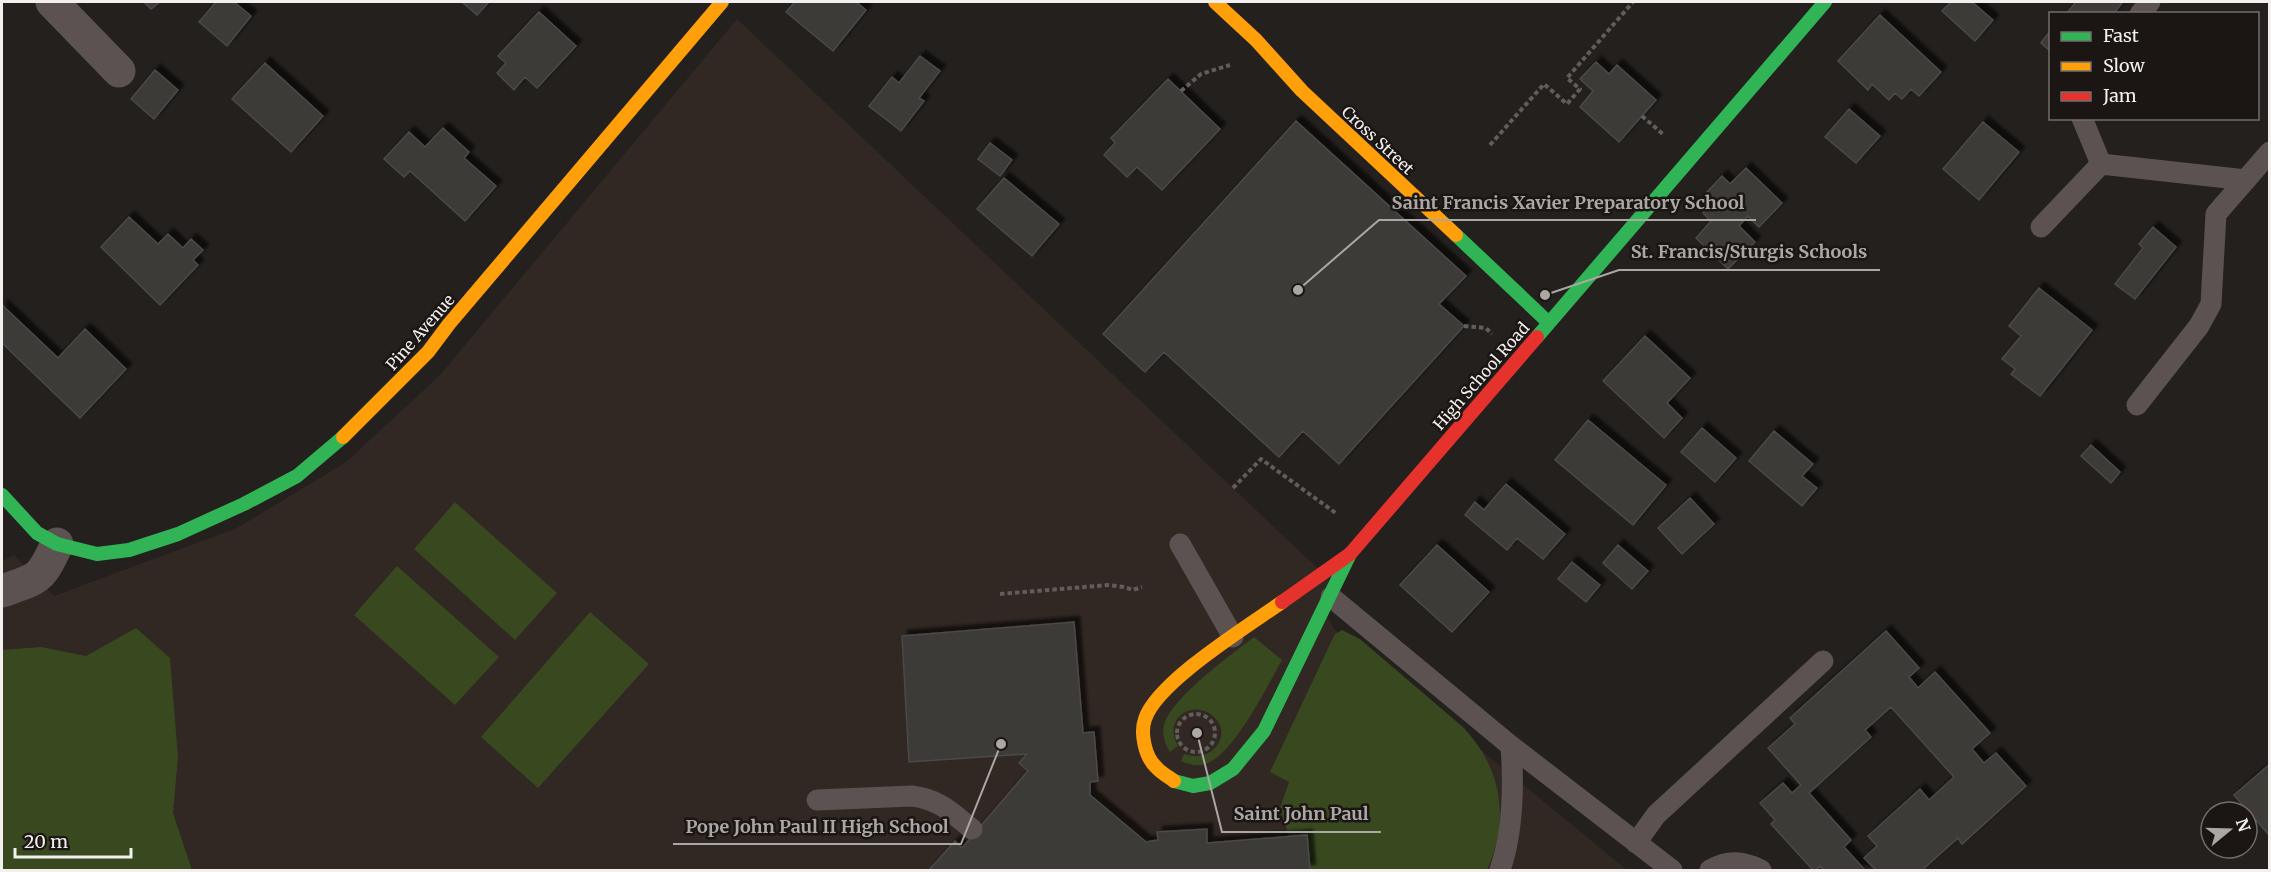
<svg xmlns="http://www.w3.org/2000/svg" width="2271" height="872" font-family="Merriweather,serif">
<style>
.built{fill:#312723}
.green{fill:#38491f}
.building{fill:#3c3a38;stroke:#4b4948;stroke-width:1.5;filter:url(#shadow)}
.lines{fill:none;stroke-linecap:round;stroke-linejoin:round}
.path{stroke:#625c5b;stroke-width:4;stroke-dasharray:4.5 3;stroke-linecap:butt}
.lane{stroke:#5c5251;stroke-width:21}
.street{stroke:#5c5251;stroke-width:33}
.fast{stroke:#30b455;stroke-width:14}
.slow{stroke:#ff9f0a;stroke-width:14}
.jam{stroke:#e5322d;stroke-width:14}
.labels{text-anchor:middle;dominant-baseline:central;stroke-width:5;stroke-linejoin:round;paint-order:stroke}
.street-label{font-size:16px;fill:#f2efee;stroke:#1b1614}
.leader{fill:none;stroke:#aaa7a5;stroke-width:2}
.callout-dot{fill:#aaa7a5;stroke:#1b1614;stroke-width:2}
.callout-label{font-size:18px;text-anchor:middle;font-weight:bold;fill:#aaa7a5;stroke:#1b1614;stroke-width:5;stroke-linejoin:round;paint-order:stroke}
</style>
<defs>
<filter id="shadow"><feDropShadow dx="5.5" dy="-5.5" stdDeviation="1.5" flood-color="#0009"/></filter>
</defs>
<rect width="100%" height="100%" fill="#23201e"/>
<!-- built -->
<path class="built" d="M737 19 1329 579 1322 606 1334 629 1627 870H2V561L14 555 54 596 237 528 346 462 440 375Z"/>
<!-- green -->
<path class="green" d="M455 502 557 593 515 640 414 549Z
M397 566 499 657 455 705 354 615Z
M590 612 649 664 538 788 481 737Z
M136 628 170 658 178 757 173 813 192 870H2V650L41 647 86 656Z
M1342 630 1360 639 1464 728C1502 769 1510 819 1487 870H1310L1307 836 1289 837 1280 808 1289 782 1270 772 1331 642 1335 634Z
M1254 637 1282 660C1268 685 1235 752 1208 763 1199 767 1190 765 1181 761L1184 754C1212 764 1234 734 1213 716 1193 699 1162 718 1178 746L1170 752C1165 744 1162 734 1164 725 1172 697 1231 655 1254 637Z"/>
<!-- building -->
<path class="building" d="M144 2H160L151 9Z
M216 2H234L251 16 227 46 199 22Z
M462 2H489L477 15Z
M795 2H856L866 10 833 51 786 12Z
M1951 2H1972L1993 20 1975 41 1942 11Z
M2076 2H2123L2113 14H2066Z
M539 12 576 46 537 88 525 77 514 90 497 73 506 63 498 56Z
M1880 15 1941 72 1919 96 1911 89 1902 99 1895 93 1889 100 1872 84 1868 90 1838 61Z
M2050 31V51L2041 43Z
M920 56 940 71 919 98 924 101 901 131 869 106 892 77 899 83Z
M1596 62 1609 74 1617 65 1656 100 1619 142 1580 107 1593 91 1580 79Z
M265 63 323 116 291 152 232 99Z
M155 70 178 90 154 119 131 99Z
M1168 79 1220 129 1162 190 1137 167 1127 177 1104 155 1115 143 1111 138Z
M1849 109 1880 136 1856 163 1825 137Z
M1296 121 1466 276 1439 304 1464 326 1339 464 1303 431 1279 457 1164 352 1145 372 1103 334Z
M1983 122 2019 152 1979 200 1943 169Z
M443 128 469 152 464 158 496 186 465 221 410 171 404 177 384 159 409 132 425 147Z
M990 143 1012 160 1000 176 978 159Z
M1746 168 1782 203 1759 227 1748 216 1739 226 1755 242 1728 269 1696 238 1711 221 1703 213 1716 200 1707 192 1722 176 1730 184Z
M1004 178 1059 224 1032 256 977 209Z
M129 217 158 244 168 234 183 248 191 239 203 250 193 260 198 265 160 305 101 247Z
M2153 227 2176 247 2135 299 2115 284 2143 248 2139 244Z
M2039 288 2092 330 2040 396 2011 374 2015 369 2002 359 2021 336 2009 326Z
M2 305 58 358 85 329 126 369 80 418 2 343Z
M1645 336 1690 378 1667 403 1682 418 1664 438 1603 381Z
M1588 420 1666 485 1633 525 1555 460Z
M1702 428 1736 458 1715 482 1681 452Z
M1774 431 1813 464 1802 476 1817 488 1802 506 1749 461Z
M2091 445 2120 472 2111 483 2081 456Z
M1506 484 1565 534 1543 559 1517 538 1507 550 1465 515 1475 502 1484 510Z
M1690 498 1714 524 1682 554 1658 528Z
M1437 545 1489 592 1452 632 1400 585Z
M1618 545 1648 571 1632 589 1603 563Z
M1572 562 1600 585 1586 602 1558 579Z
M1074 622 1083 733 1094 732 1098 781 1090 782V795L1146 842 1158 840 1157 832 1207 829V843L1307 835 1310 870H929L955 841 962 848 1028 771 1019 763 1027 754 909 762 902 636Z
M1886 631 1919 668 1909 677 1918 688 1935 672 1990 733 1972 749 1984 763 1996 753 2026 786 1962 844 1958 838 1922 870H1876L1864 858 1877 846 1868 836 1920 789 1929 800 1954 777 1891 707 1865 730 1871 737 1809 793 1851 840 1844 847 1865 870H1824L1820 866 1816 870H1813L1771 824 1775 820 1760 803 1783 783 1792 793 1801 785 1768 748 1795 724 1790 718Z
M2270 764V836L2234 795Z"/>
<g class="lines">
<!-- path -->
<path class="path" d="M1181 91 1201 74 1230 65
M1642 116 1664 135
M1490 145 1544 84 1567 104 1580 89 1567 78 1633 2
M1464 326 1486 328 1492 334
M1233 488 1261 459 1337 514
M1000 594 1108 585 1124 587 1133 590 1142 587
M1177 733a19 19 0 1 1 38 0a19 19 0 1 1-38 0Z"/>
<!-- lane -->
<path class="lane" d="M2140 14 2150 2
M2082 118 2101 164 2246 180
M2041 227 2101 164
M2137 405 2199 326 2211 304 2216 214 2270 152
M1180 544 1233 637
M1331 597 1511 746 1672 870
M817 800 912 796C939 799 952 813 972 829
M1636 843 1656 815 1823 661
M1500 870C1513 832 1514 787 1511 746
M1710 870C1728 859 1744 861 1761 870"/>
<!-- street -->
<path class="street" d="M52 2 119 71
M2 591C39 578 40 581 57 544"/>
<!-- fast -->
<path class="fast" d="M1456 235 1549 323
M1537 337 1825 2
M2 495 37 533 57 544 97 554 129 550 178 534 244 504 297 476 343 437
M1174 781 1193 786 1210 783 1233 769 1264 731 1350 554"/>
<!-- slow -->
<path class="slow" d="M1215 2 1256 40 1302 91 1456 235
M343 437 428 352 449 324 722 2
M1174 781C1169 777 1161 773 1156 767 1145 757 1140 733 1145 719 1157 682 1248 626 1282 602"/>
<!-- jam -->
<path class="jam" d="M1282 602 1350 554 1537 337"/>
</g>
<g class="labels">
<!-- street labels -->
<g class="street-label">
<text transform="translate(1378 140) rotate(43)">Cross Street</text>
<text transform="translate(420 332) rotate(-49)">Pine Avenue</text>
<text transform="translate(1481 376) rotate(-49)">High School Road</text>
</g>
</g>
<!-- callouts -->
<path class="leader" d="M1298 290L1379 220H1756M1545 295L1619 270H1880M1197 733L1222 832H1381M1001 744L961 844H673"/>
<g class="callout-dot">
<circle cx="1298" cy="290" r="6"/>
<circle cx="1545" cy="295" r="6"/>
<circle cx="1197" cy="733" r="6"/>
<circle cx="1001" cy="744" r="6"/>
</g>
<g class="callout-label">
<text x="1568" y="209">Saint Francis Xavier Preparatory School</text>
<text x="1749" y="258">St. Francis/Sturgis Schools</text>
<text x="1301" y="820">Saint John Paul</text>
<text x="817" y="833">Pope John Paul II High School</text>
</g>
<!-- border -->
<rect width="2271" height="872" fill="none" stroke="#f2efee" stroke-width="6"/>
<!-- legend -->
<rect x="2049" y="12" width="210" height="108" fill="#1b1614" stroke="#716d6b" stroke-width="1.5"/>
<rect x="2061" y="32" width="30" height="9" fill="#30b455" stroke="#716d6b" stroke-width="1.5"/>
<text x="2103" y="42" font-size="18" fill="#f2efee">Fast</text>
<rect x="2061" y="62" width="30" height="9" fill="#ff9f0a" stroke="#716d6b" stroke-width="1.5"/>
<text x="2103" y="72" font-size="18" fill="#f2efee">Slow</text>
<rect x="2061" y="92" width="30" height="9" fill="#e5322d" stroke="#716d6b" stroke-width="1.5"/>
<text x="2103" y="102" font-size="18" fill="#f2efee">Jam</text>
<!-- north arrow -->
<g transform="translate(2229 830) rotate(71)"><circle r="28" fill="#1b1614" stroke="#716d6b" stroke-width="1.5"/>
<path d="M0-4.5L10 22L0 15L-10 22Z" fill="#aaa7a5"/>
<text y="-9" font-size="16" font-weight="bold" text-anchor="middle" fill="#f2efee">N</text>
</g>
<!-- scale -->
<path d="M15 848v9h116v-9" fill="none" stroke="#f2efee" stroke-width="3"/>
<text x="24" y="848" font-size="18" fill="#f2efee" stroke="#1b1614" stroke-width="4.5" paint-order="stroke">20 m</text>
</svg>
